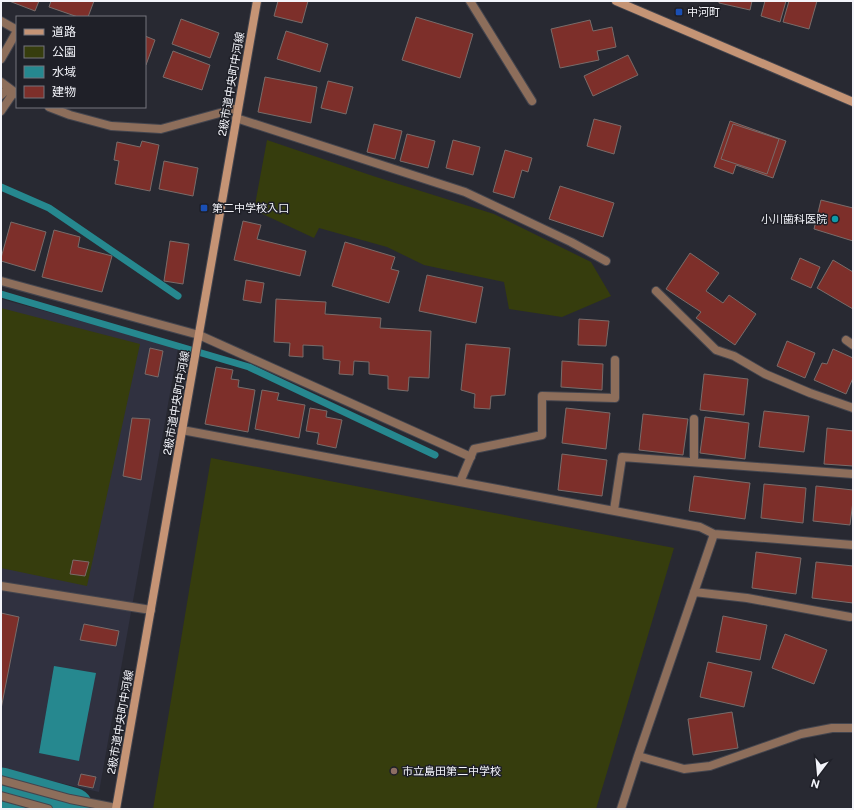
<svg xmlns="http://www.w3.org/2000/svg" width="854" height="810" font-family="'Public Sans','Noto Sans JP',sans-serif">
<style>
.built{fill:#303140}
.green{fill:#363d0d}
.water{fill:#26888f}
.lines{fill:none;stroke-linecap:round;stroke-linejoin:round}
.stream{stroke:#26888f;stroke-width:7}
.river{stroke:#26888f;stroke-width:43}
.building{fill:#7d2f2a;stroke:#786c6a}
.lane-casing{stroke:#44454e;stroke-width:10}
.street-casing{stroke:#44454e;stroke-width:10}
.secondary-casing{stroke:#44454e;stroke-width:10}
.lane{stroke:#8d6e5b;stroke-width:8}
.street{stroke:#8d6e5b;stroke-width:8}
.secondary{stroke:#c59475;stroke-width:8}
.transit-dot{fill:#1a4fb4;stroke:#1f2028;stroke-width:1.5}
.culture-dot{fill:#0f9aa8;stroke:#1f2028;stroke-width:1.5}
.education-dot{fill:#8d6e63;stroke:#1f2028;stroke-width:1.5}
.labels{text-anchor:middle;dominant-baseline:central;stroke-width:3;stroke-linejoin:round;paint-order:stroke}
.poi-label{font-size:11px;fill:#f3f4fa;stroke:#1f2028;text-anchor:start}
.street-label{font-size:11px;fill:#f3f4fa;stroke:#1f2028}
</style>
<rect width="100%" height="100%" fill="#282932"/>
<!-- built -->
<path class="built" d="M1 299 178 348 99 792 1 769Z"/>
<!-- green -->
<path class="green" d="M267 140 373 176 494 214 591 262 611 296 562 317 509 309 504 282 424 265 387 247 319 228 314 238 254 210Z
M1 308 140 344 87 586 1 568Z
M211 458 674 548 596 809H153Z"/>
<!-- water -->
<path class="water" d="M54 666 96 673 79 761 39 753Z"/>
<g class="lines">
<!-- stream -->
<path class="stream" d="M1 187 49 208 178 296
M1 294 249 367 435 455"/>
<!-- river -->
<path class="river" d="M1 789 72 809"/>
</g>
<!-- building -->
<path class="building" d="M9 1H39L35 11Z
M51 1H94L88 17H78L49 7Z
M278 1H308L302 23 274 16Z
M719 1H752L750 10 719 3Z
M765 1H786L780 22 761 16Z
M789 1H817L809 29 783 22Z
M416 17 473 34 460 78 402 60Z
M181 19 219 33 210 58 172 44Z
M590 20 593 31 612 27 616 47 597 51 599 60 560 68 551 29Z
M286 31 328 44 320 72 277 59Z
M145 36 155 40 146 65H145Z
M173 51 210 65 202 90 163 77Z
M628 55 638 75 593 96 584 76Z
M265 77 317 87 311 123 258 112Z
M328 81 353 87 346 114 321 108Z
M594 119 621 126 614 154 587 146Z
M730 121 786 141 773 178 736 165 733 174 714 167Z
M374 124 402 131 395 159 367 152Z
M733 124 779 139 767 174 721 159Z
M407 134 435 141 428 168 400 161Z
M453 140 480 147 473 175 446 168Z
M142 141 159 145 150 191 115 184 119 161 114 160 117 142 140 147Z
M505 150 532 158 528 172 522 170 514 198 493 192Z
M164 161 198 168 193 196 159 189Z
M560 186 614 203 603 237 549 219Z
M821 200 853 208V241L814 229Z
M243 221 261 225 257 239 306 251 300 276 234 260Z
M11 222 46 232 35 271 1 261V258Z
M54 230 80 237 78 247 112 256 102 292 42 277Z
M170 241 189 244 183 284 164 281Z
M345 242 395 257 391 269 399 271 389 303 332 286Z
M690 253 719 273 706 291 723 303 729 295 756 314 735 345 696 318 701 312 666 289Z
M800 258 820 267 811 288 791 279Z
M833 260 853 272V309L817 288Z
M427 275 483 287 476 323 419 311Z
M246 280 264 283 261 303 243 300Z
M276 299 326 302 325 314 381 318 380 328 431 331 429 378 409 377 408 391 388 389V376L369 374V362L354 361 353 375 339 374 340 361 323 359V346L303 345V357L289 356 290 343 274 342Z
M579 319 609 321 606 346 578 345Z
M787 341 815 353 805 378 777 366Z
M466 344 510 348 505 395 491 396 490 409 474 408 475 394 461 390Z
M150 348 163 351 158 377 145 374Z
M833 349 853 358V378L846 394 814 380 822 363 827 364Z
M562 361 603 364 602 390 561 387Z
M216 367 233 370 231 379 239 380 238 387 255 390 248 432 205 424Z
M704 374 748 379 744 415 700 410Z
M262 390 279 393 277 400 305 405 299 438 255 429Z
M310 408 327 411 326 417 342 420 336 448 317 444 319 433 306 431Z
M566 408 610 413 606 449 562 443Z
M764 411 809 416 804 452 759 447Z
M643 414 688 419 683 455 639 450Z
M705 417 749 423 745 459 700 453Z
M132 418 150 419 141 480 123 476Z
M827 428 853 431V466L824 464Z
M562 454 607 460 602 496 558 490Z
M694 476 750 483 745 519 689 511Z
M764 484 806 488 803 523 761 518Z
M816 486 853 490V501L850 525 813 521Z
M756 552 801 558 796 594 752 588Z
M73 560 89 562 85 576 70 574Z
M816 562 853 566V603L812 598Z
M1 613 19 617 1 709Z
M723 616 767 625 760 660 716 652Z
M84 624 119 631 116 646 80 640Z
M785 634 827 650 814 684 772 668Z
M708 662 752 672 744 707 700 697Z
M732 712 738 748 693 755 688 719Z
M81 774 96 777 93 788 78 785Z"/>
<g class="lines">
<defs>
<path id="lane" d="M1 586 151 610"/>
<path id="street" d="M470 1 532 101
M1 21 17 30
M1 59 17 31
M1 82 17 94
M1 95 9 88
M49 107 70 115 111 126 161 129 238 108
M1 111 14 92
M236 118 465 192 571 242 606 261
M1 281 199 335 471 457
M656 291 716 350 734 356 765 374 810 393 853 408
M846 340 853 345
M694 419V462
M182 430 700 527 714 534 853 545
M460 482 474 449 542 435V396L615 398V360
M614 510 622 457 853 474
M694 592 747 598 850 617
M638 756 684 769 710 766 801 734 832 728H853
M1 780 70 799 116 808
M1 796 48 809
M621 809 638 756 714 534"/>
<path id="secondary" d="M616 1 853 102
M116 809 257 1"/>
</defs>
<!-- lane casing -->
<use href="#lane" class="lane-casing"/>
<!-- street casing -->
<use href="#street" class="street-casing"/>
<!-- secondary casing -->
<use href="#secondary" class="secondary-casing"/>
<!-- lane -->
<use href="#lane" class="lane"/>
<!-- street -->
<use href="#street" class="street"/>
<!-- secondary -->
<use href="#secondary" class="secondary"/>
</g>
<!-- markers -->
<g class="transit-dot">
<rect x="675" y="8" width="8" height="8" rx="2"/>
<rect x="200" y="204" width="8" height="8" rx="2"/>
</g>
<circle class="culture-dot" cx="835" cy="219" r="4"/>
<circle class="education-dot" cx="394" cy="771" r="4"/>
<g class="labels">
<!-- poi labels -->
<g class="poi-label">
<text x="687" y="12">中河町</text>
<text x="212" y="208">第二中学校入口</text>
<text x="827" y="219" text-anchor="end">小川歯科医院</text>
<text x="402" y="771">市立島田第二中学校</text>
</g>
<!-- street labels -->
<g class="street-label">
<text transform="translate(231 84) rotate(-80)">2級市道中央町中河線</text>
<text transform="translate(176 403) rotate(-80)">2級市道中央町中河線</text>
<text transform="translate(120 722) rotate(-80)">2級市道中央町中河線</text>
</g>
</g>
<!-- border -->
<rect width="854" height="810" fill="none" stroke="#f3f4fa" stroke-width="4"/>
<!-- legend -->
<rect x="16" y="16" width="130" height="92" fill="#1f2028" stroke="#74757c"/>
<rect x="24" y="29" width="20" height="6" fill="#c59475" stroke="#74757c"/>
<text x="52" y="36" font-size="12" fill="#f3f4fa">道路</text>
<rect x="24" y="46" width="20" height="12" fill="#363d0d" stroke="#74757c"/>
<text x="52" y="56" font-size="12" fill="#f3f4fa">公園</text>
<rect x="24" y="66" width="20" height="12" fill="#26888f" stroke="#74757c"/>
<text x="52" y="76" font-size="12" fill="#f3f4fa">水域</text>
<rect x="24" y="86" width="20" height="12" fill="#7d2f2a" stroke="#74757c"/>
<text x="52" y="96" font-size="12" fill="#f3f4fa">建物</text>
<!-- north arrow -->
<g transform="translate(818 774) rotate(196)" stroke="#1f2028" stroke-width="3" paint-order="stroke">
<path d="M0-3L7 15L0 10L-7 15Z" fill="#f3f4fa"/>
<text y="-6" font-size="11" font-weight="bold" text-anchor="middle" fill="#f3f4fa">N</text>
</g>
</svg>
